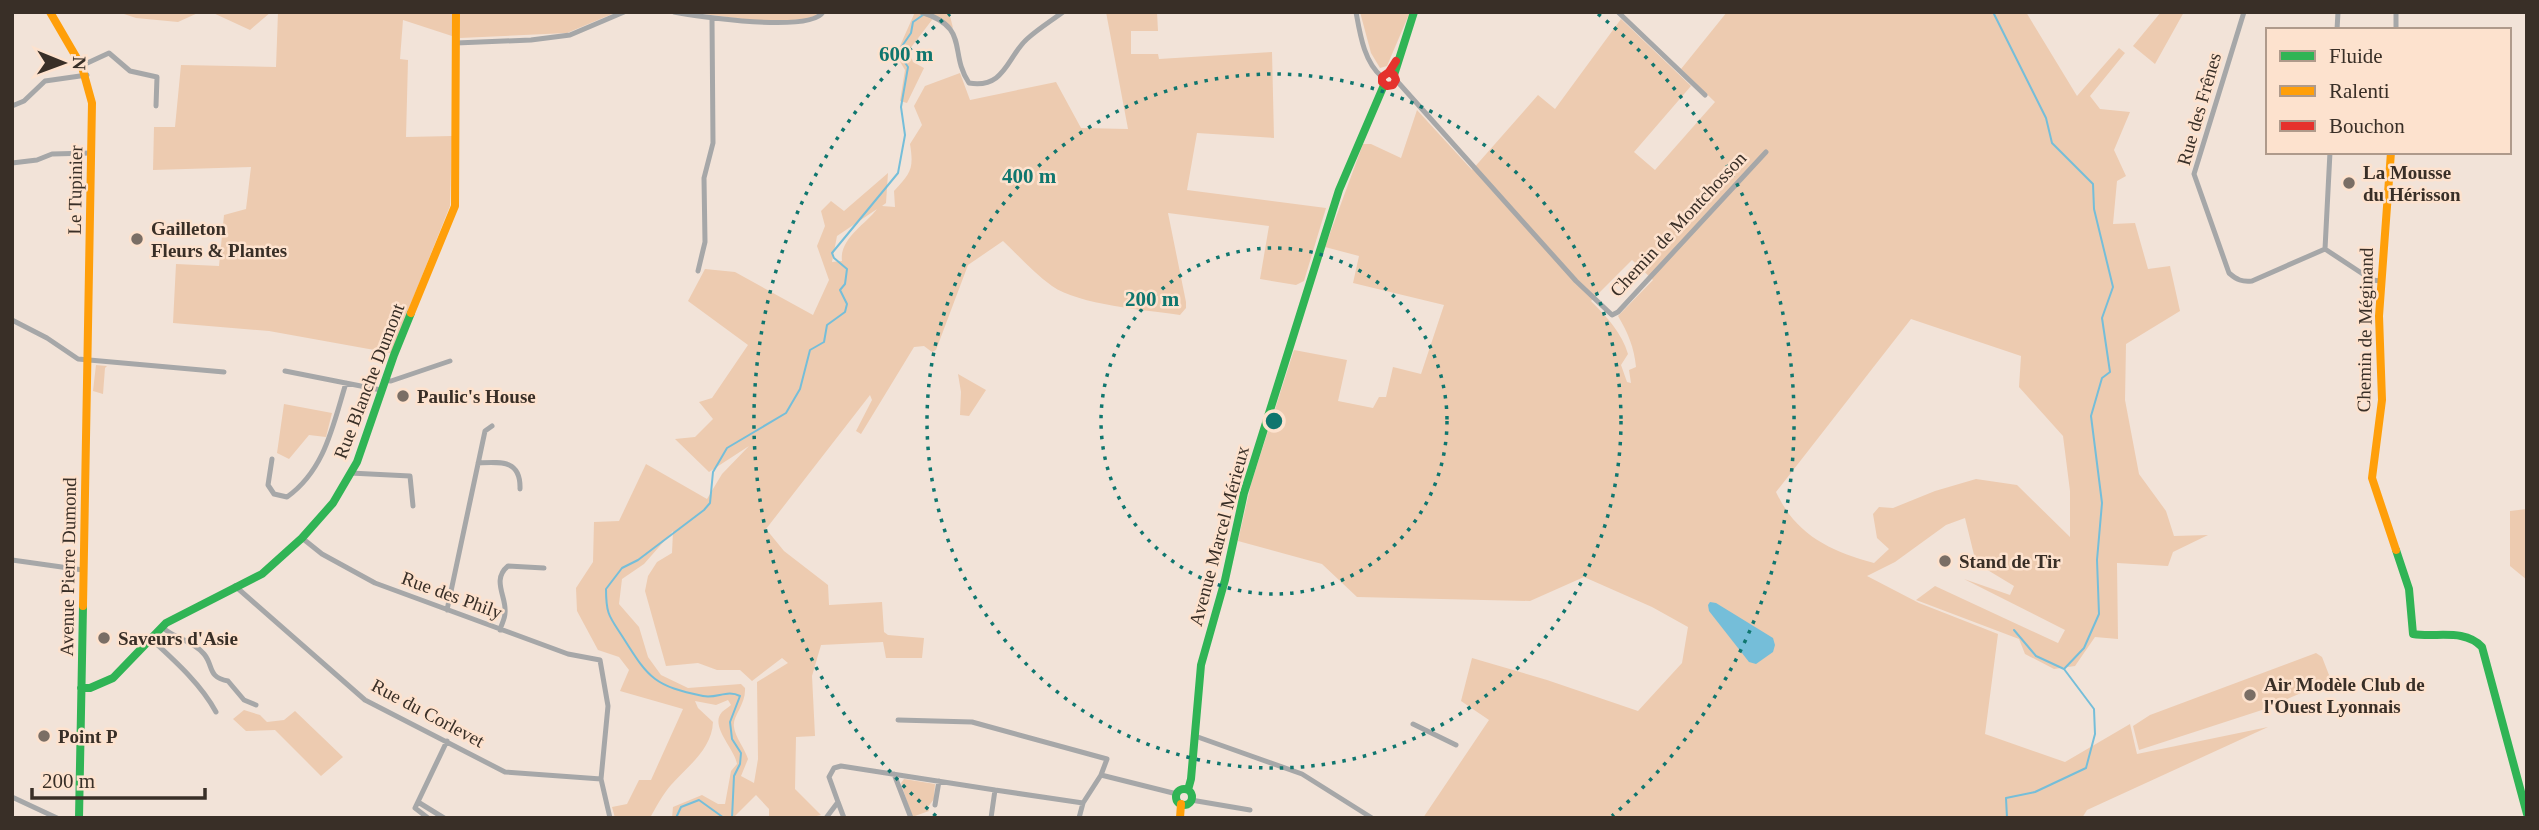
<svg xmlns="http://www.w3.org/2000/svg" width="2539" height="830" font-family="Georgia,serif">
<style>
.green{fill:#edcbb0;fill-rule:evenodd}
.water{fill:#75bed9}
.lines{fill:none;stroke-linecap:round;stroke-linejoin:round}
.stream{stroke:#75bed9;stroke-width:2}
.street{stroke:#a6a7a8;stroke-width:5}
.fast{stroke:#30b455;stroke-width:8}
.slow{stroke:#ff9f0a;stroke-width:8}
.jam{stroke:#e5322d;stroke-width:8}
.ring{fill:none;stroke:#0f766e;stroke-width:3.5;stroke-dasharray:3.5 7}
.poi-dot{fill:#7a6e65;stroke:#fde2ce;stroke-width:2.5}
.labels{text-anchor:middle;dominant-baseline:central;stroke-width:5;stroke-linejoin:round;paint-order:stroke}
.street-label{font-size:19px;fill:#392f27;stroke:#fde2ce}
.poi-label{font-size:19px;font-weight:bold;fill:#392f27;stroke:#fde2ce;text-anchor:start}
.centre{fill:#0f766e;stroke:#fde2ce;stroke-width:3.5}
.ring-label{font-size:21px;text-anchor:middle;font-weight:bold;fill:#0f766e;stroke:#fde2ce;stroke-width:5;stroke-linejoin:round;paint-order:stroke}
</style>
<rect width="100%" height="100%" fill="#f2e3d8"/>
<!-- green -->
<path class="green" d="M118 12H200L178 22 136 18Z
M211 12H271L250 30Z
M278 12H452V36L403 20 400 59 408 60 406 137 452 136 450 206 391 353 269 331 173 323 176 264 219 266 224 215 246 209 251 167 153 170 154 127H175L181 65 276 67Z
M459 12H617L567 33 460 38Z
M687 12H819L815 18 769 22Z
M915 12H949L953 28 935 16 909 50 913 62 924 68 907 103 900 101 905 70 896 55Z
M1106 12H1157L1158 31H1131V54H1158L1159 59 1272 52 1274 138 1197 133 1187 190 1326 208 1304 281 1296 285 1260 279 1269 226 1168 213 1186 302V308L1180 315C1146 310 1079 305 1052 286 1034 273 1019 256 1003 241L968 265 936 350 932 352 924 346 914 347 861 434 856 431 872 400 870 395 766 529 784 551 828 585 829 605 882 602 884 632 888 635 924 638 922 658H886L883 642 821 645 812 676 815 736 796 737 795 789 821 815 808 818H769V809L756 795 733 818H672L673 807 702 795 718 804H725L731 771 737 764C735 749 709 726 722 712 725 709 729 707 731 705L728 700 716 705 695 701 698 708 713 722C712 749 688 766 671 785 663 794 656 807 650 818H615L612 807 627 804 639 780H651L683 709 620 691 629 670 619 657 598 650 577 611 576 588 593 562 594 522 619 521 646 464 707 499 722 474 749 446 709 472 675 439 695 437 713 419 699 402 712 398 748 345 688 301 705 269 735 272 813 315 829 280 817 246 825 226 821 211 831 201 844 211 888 173 886 203 882 206 895 207 894 191C911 173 914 169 910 144L922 125 914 106 925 86 960 73 970 100 1056 82 1081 128 1128 129ZM877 209C866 224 839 239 842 261L832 262 837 236ZM673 531 672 553 657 562 648 576 645 591 666 666 698 663 717 670H740L752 681 782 658 788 663 757 682 758 759 754 783 741 776 748 759C745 749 735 737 734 727 732 716 746 705 745 688L741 684 688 688 661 675 648 657 639 627 619 604 622 579 644 564Z
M1360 12H1410L1387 66 1380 68 1371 53Z
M1727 12H2026L2077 96 2119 48 2125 53 2090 96 2100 109 2130 112 2114 150 2126 176 2117 181 2113 224 2135 223 2148 269 2170 266 2180 311 2126 344 2125 400 2139 474 2166 511 2174 536 2208 535 2173 552 2168 566 2117 563 2118 639 2095 637 2075 666 2054 669 2025 654 2019 639 1916 600 1935 586 2058 643 2065 630 1964 579 2010 595 2014 586 1976 563 1965 518 1946 525 1895 562 1867 576 1919 603 1998 634 1985 734 2065 762 2130 724 2137 754 2268 727 2087 810 2082 818H1423L1489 720 1461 701 1472 658 1547 680 1638 711 1682 663 1688 627 1652 607 1584 577 1530 601 1357 597 1322 564 1238 541 1251 484 1294 350 1347 360 1338 401 1373 408 1379 397H1386L1393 367 1421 374 1444 305 1353 283 1359 256 1325 247 1363 144H1371L1401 158 1417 110 1472 170 1538 95 1555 109 1621 19 1691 86 1634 152 1655 170 1715 102 1681 69ZM1632 260 1653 280 1618 316C1628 333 1634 347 1636 367L1629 370 1631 383 1627 382 1621 365 1628 354C1622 333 1606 316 1591 301ZM1911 319 2021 356 2019 387 2063 436 2070 491V537L2017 485 1976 479 1935 491 1893 508 1879 507 1873 514 1877 538 1889 549 1874 563C1830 551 1796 535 1776 492Z
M2161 12H2184L2155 64 2133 46Z
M96 365 107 366 105 368 103 394 93 391Z
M958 374 986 390 969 416 960 415 961 392Z
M284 404 332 413 326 437 309 435 289 459 277 453Z
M2527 509V580L2510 566V511Z
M2316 653 2322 657 2331 680 2262 710 2139 750 2133 726 2150 715Z
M244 710 260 715 267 722 284 720 295 711 343 757 321 776 275 730 246 731 233 719Z
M904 779 935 784 934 799 928 807 929 811 912 817 901 783Z"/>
<!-- water -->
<path class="water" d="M1710 602 1716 603 1773 638 1775 645 1773 652 1756 664 1749 662 1709 611 1708 605Z"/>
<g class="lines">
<!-- stream -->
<path class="stream" d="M1993 12 2046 118 2052 143 2093 184 2094 209 2113 287 2102 318 2110 372 2102 378 2091 416 2102 503 2097 560 2099 614 2084 648 2064 669 2094 709 2095 734 2086 768 2035 792 2006 798 2007 818
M2014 630 2036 656 2064 669
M676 818 681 807 699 800 724 818
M732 818 734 776 740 764 741 753 732 739 730 722 740 696C727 689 717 699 703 696 655 686 649 679 624 639 610 617 606 616 606 589L622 568 638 560 704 510 710 503 713 472 727 448 786 413 800 389 810 350 824 342 827 325 845 312 847 304 840 290 845 284 847 269 834 258 832 253 898 173 905 135 901 107 908 67 898 52 911 33 913 22 923 15"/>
<!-- street -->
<path class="street" d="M674 12C699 17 811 33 823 12
M921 12C971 28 948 51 969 83 1005 89 1007 57 1027 39 1038 29 1051 21 1063 12
M1356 12C1360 34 1364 62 1382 77
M1618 12 1705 95
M2244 12 2194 174 2229 273C2237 280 2242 282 2252 281L2325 249
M2337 30 2338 12
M2396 30V12
M456 43 531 40 570 35 624 12
M83 65 109 53 130 71 157 77 156 106
M1396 80 1576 281 1612 315 1618 312 1766 152
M12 106 24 101 45 81 87 75
M12 163 37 160 52 154 91 153
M2325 249 2330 152
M2325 249 2372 280 2381 281
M698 271 705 242 704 178 713 143 712 19
M12 320 47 338 78 359 224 372
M285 371 381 390
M384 380 391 381 450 361
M272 459 268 485 274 494 287 497C325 470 333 425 346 383
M478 463C500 462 521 459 520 489
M350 473 410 476 413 506
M302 538 322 554 375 583 568 654 600 660 608 706 601 779 610 818
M12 560 83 570
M235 586 365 700 505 772 601 779
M447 610 485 431 492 426
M162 627C175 639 192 640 204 654 214 666 207 677 228 681L244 700 256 705
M500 630C501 625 505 619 505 613 507 597 491 580 508 566L544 568
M150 638C174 660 201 684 216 712
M898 720 972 722 1107 759 1101 775
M1413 724 1456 745
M1195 736 1302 774 1372 818
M894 774 911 818
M995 790 1083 803
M12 797 57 818
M1191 800 1250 810
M418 802 444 818
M838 802 844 818
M935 805 939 781
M428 818 415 808 447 741
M826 818 838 802 829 777 834 768 841 766 995 790 991 818
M1079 818 1083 803 1101 775 1177 794"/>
<!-- fast -->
<path class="fast" d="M1394 75 1414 12
M2396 550 2409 589 2413 634C2436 638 2464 628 2482 647L2527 814
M81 688H90L113 678 166 623 262 574 302 538 333 503 357 462 394 355 411 313
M1176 797a8 8 0 1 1 16 0a8 8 0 1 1-16 0Z
M1188 790 1191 779 1201 665 1225 580 1244 493 1339 190 1384 85
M79 818 83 606"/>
<!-- slow -->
<path class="slow" d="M50 12 82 67 92 103 83 606
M2391 152 2379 316 2382 400 2372 478 2396 550
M411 313 455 206 456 12
M1180 818 1181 804"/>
<!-- jam -->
<path class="jam" d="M1389 72 1394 75 1396 80 1393 85 1387 86 1382 82V77L1389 72 1396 61"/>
</g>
<!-- distance rings -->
<g class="ring">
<circle cx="1274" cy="421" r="173"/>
<circle cx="1274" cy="421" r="347"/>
<path d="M936 816A520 520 0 0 1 950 14M1598 14A520 520 0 0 1 1612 816"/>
</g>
<!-- markers -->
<g class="poi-dot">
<circle cx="2349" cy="183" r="7"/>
<circle cx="137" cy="239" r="7"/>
<circle cx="403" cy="396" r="7"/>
<circle cx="1945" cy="561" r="7"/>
<circle cx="104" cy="638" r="7"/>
<circle cx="2250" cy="695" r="7"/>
<circle cx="44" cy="736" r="7"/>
</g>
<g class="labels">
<!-- street labels -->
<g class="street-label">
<text transform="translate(2199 109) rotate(-74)">Rue des Frênes</text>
<text transform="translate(75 190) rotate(-89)">Le Tupinier</text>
<text transform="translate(1678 224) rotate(-47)">Chemin de Montchosson</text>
<text transform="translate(2365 330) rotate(-89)">Chemin de Méginand</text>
<text transform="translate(369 381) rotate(-69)">Rue Blanche Dumont</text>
<text transform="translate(1219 536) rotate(-75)">Avenue Marcel Mérieux</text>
<text transform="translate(68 567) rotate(-89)">Avenue Pierre Dumond</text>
<text transform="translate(452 595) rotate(20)">Rue des Phily</text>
<text transform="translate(428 713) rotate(28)">Rue du Corlevet</text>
</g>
<!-- poi labels -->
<g class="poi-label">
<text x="2363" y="172">La Mousse<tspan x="2363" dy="22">du Hérisson</tspan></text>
<text x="151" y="228">Gailleton<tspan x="151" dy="22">Fleurs &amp; Plantes</tspan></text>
<text x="417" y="396">Paulic's House</text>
<text x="1959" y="561">Stand de Tir</text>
<text x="118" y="638">Saveurs d'Asie</text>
<text x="2264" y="684">Air Modèle Club de<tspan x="2264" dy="22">l'Ouest Lyonnais</tspan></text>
<text x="58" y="736">Point P</text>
</g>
</g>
<circle cx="1274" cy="421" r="10" class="centre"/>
<g class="ring-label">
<text x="906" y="61">600 m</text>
<text x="1029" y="183">400 m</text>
<text x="1152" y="306">200 m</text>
</g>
<!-- border -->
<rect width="2539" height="830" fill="none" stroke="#392f27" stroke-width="28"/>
<!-- legend -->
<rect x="2266" y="28" width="245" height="126" fill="#fde2ce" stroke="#af9a8b" stroke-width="2"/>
<rect x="2280" y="51" width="35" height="10" fill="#30b455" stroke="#af9a8b" stroke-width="2"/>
<text x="2329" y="63" font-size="21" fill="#392f27">Fluide</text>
<rect x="2280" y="86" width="35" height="10" fill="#ff9f0a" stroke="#af9a8b" stroke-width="2"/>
<text x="2329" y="98" font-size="21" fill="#392f27">Ralenti</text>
<rect x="2280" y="121" width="35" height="10" fill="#e5322d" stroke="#af9a8b" stroke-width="2"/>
<text x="2329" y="133" font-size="21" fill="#392f27">Bouchon</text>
<!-- north arrow -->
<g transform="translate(63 63) rotate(91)" stroke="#fde2ce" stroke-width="5" paint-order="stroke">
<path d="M0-5L12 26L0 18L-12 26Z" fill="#392f27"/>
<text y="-10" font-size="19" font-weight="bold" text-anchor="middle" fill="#392f27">N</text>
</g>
<!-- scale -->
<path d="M32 788v10h173v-10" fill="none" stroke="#392f27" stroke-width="3.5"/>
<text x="42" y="788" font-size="21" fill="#392f27" stroke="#fde2ce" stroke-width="5" paint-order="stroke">200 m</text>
</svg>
